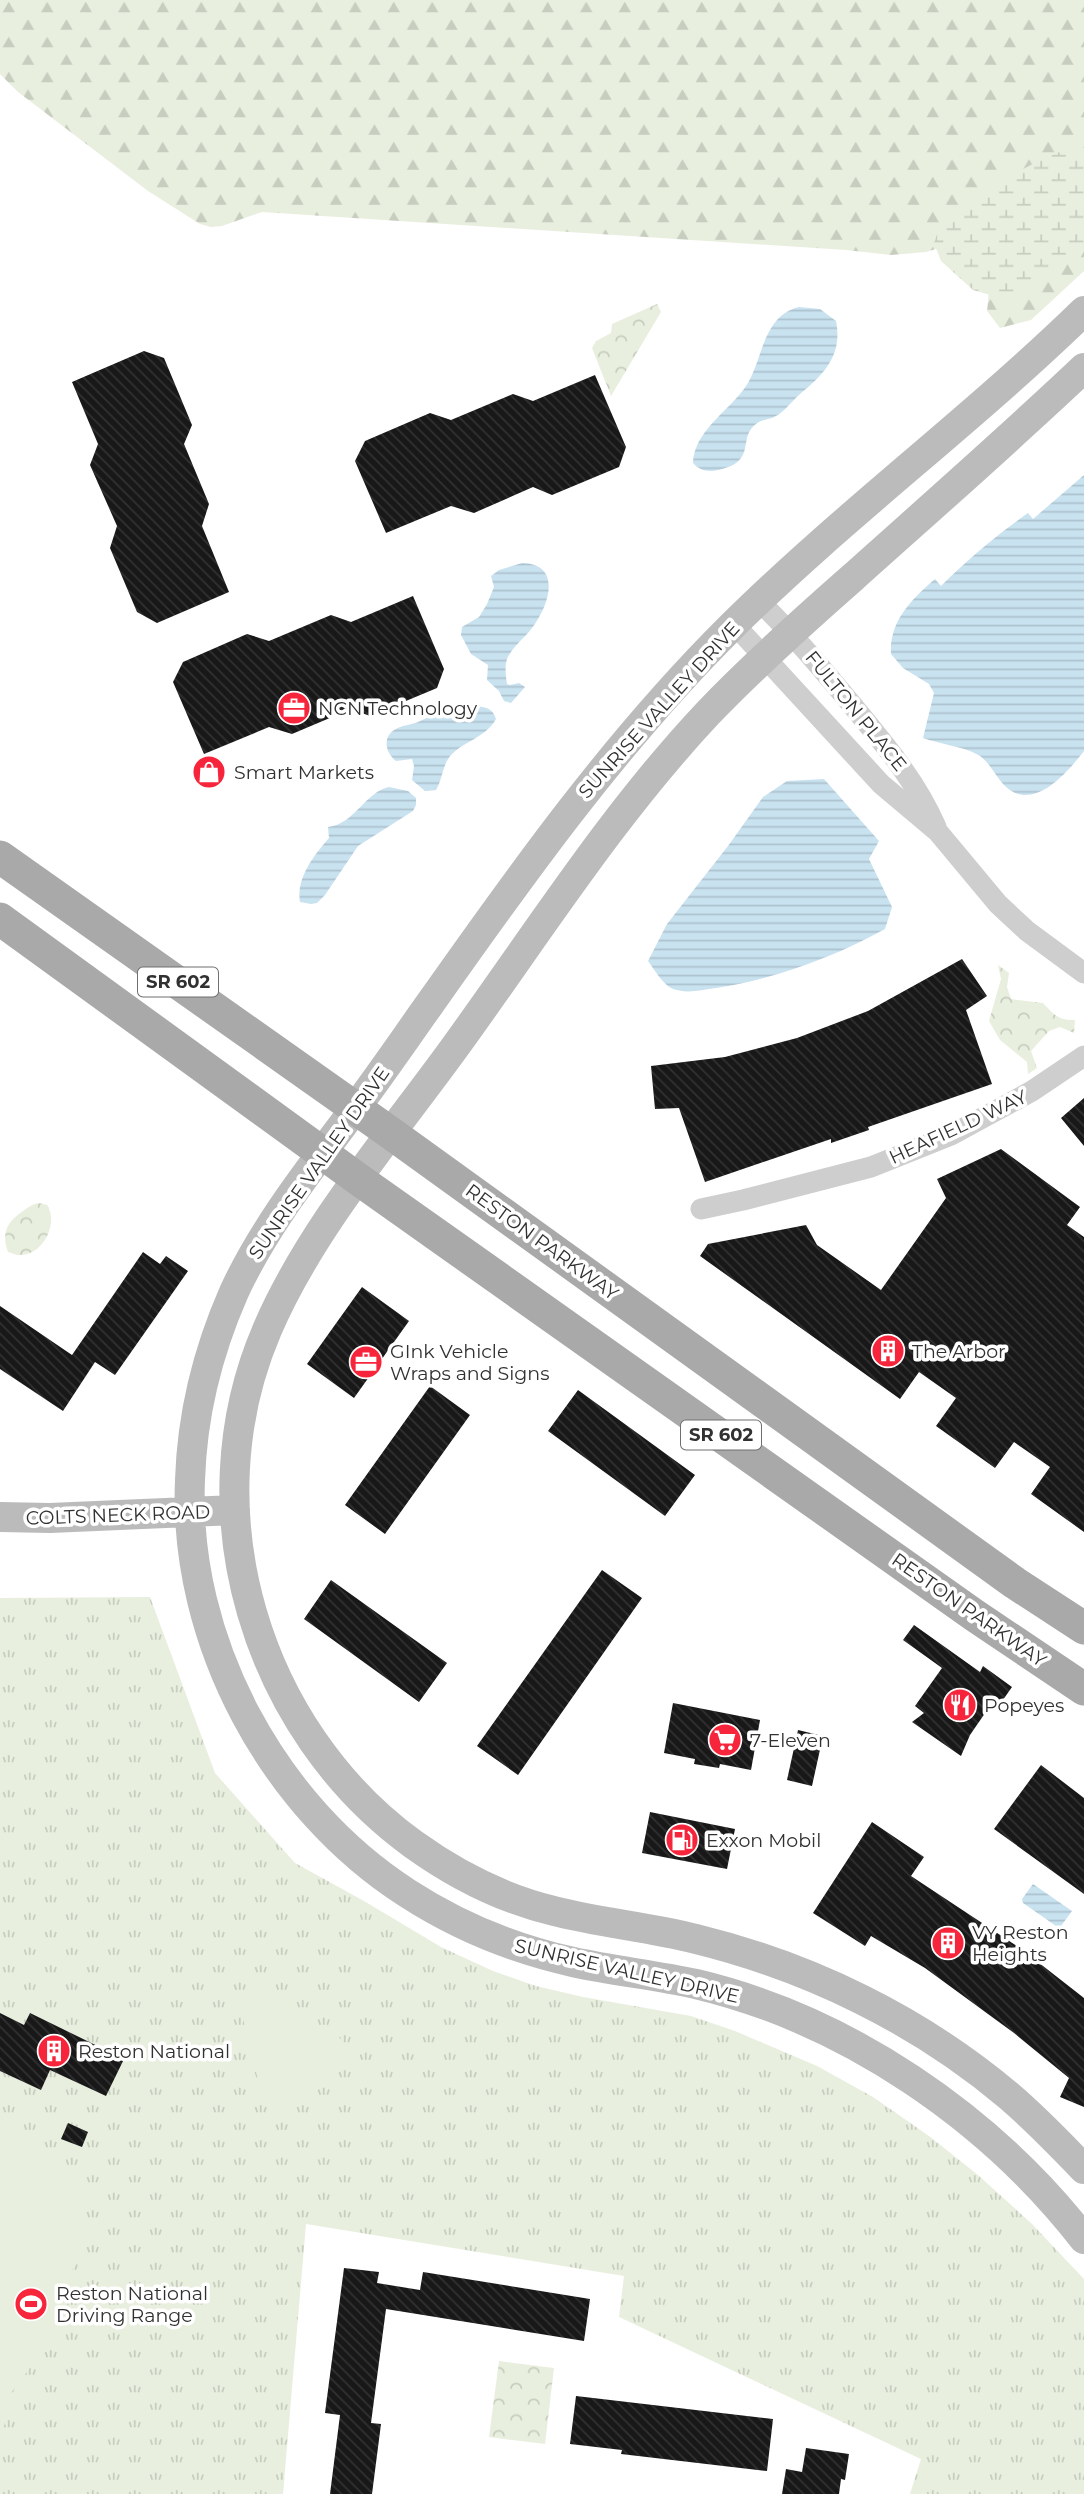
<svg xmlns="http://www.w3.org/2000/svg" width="1084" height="2494" font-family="Montserrat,sans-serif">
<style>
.grass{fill:url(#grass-tufts)}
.forest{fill:url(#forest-firs)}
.wetland{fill:url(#wetland-marsh)}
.park{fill:url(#park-crowns)}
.pitch{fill:#e8efde}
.water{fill:url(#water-rules)}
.building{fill:url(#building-back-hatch)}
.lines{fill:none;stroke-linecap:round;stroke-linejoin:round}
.street{stroke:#cecece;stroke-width:21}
.secondary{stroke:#bbb;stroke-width:30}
.primary{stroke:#a9a9a9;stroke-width:33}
.labels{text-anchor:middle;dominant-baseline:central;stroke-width:7;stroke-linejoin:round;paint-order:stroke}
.shield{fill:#fff;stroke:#6f6f6f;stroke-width:2}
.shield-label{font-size:18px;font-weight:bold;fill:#313131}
.poi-label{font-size:19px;fill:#313131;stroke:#fff;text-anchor:start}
.street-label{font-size:19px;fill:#313131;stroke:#fff}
</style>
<defs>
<pattern id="grass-tufts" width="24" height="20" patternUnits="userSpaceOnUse" patternTransform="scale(1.75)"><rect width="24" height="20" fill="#e8efde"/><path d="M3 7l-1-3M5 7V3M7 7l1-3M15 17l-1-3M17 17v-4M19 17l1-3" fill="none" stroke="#c7cdbf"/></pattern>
<pattern id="forest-firs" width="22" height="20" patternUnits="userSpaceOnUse" patternTransform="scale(1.75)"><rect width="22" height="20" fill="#e8efde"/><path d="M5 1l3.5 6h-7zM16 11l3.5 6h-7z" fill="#c7cdbf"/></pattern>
<pattern id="wetland-marsh" width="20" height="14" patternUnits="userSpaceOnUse" patternTransform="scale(1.75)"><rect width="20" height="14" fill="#e8efde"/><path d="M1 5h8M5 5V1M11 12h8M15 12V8" fill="none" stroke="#c7cdbf"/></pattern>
<pattern id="park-crowns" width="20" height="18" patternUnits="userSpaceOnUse" patternTransform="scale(1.75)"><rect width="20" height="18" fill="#e8efde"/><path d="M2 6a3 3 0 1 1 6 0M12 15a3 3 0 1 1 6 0" fill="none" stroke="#c7cdbf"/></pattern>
<pattern id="water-rules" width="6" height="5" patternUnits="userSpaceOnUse" patternTransform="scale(1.75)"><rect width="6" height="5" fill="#c9e2f0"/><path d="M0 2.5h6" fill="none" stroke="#adc2ce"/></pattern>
<pattern id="building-back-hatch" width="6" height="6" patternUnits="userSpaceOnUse" patternTransform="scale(1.75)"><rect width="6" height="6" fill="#181818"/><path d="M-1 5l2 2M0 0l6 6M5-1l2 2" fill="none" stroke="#313131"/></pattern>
</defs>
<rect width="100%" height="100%" fill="#fff"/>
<!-- grass -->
<path class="grass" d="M150 1597 215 1773 295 1863 364 1901 441 1947 493 1971 536 1986 583 1997 691 2016 735 2031 817 2066 873 2097 929 2136 978 2175 1032 2224 1084 2279V2494H910L921 2459 619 2317 624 2276 306 2224 283 2494H0V1598Z"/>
<!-- forest -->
<path class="forest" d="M0 0H1084V156L994 231 926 252 891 255 846 250 262 212 222 226 211 227 200 224 148 191 18 92 0 74Z
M1084 226V271L1031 320 1000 328 987 311 989 291Z"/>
<!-- wetland -->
<path class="wetland" d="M1072 148H1084V244L1020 291 1001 298 973 290 941 261 934 243C936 239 937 232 940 228 960 201 1039 157 1072 148Z"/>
<!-- park -->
<path class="park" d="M657 304 661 312 611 396 592 348 596 341 611 333 612 324Z
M998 965 1009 973 1007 987 1011 999 1043 1003C1053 1014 1059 1021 1075 1020L1074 1033 1060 1027 1049 1031 1031 1051 1037 1068 1028 1074 1027 1062 1000 1040 989 1021 1001 979Z
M39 1203 47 1205C59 1223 43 1256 19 1255 16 1255 12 1253 8 1252 1 1233 7 1222 23 1211 29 1207 32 1204 39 1203Z
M499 2361 554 2368 545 2444 489 2437Z"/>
<!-- pitch -->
<path class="pitch" d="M262 1995 277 1999 306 2019 335 2034 342 2040 348 2051 342 2069 282 2097 266 2093 259 2083 246 2036 243 2015 245 2006 250 2000Z
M0 2126 37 2149 86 2191 71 2279 45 2348 11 2393 0 2446Z"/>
<!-- water -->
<path class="water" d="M799 307 820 309 836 321C843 355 824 374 800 394 792 401 785 411 776 416 769 420 762 419 756 424 737 438 758 462 718 470 708 472 700 471 693 463 694 432 727 412 744 389 763 364 761 316 799 307Z
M1084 475V751C1067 773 1033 813 1005 786 996 777 990 763 980 756 967 747 939 744 923 738L934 693 929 684 903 668 891 654C889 621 912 599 935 579L941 586C968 559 997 535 1028 513L1033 519Z
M522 563C563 564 549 606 532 628 525 638 508 650 506 663 505 668 506 678 507 684L510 685 519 683 525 687 511 703 504 701 499 691 487 680 488 665 471 654 461 635 462 627 479 617 487 604 494 587 491 576 499 570Z
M465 706C477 707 492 704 496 719 486 737 465 741 452 754 442 764 443 779 436 790L425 791 412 780 414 766 412 759 396 761C385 753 382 736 396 729 402 725 411 725 418 722 434 714 446 709 465 706Z
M824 779 879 841 869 859 892 907 885 929C832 958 775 979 716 988 701 990 687 994 673 989 663 985 654 969 648 961L667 924 728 846 763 797 787 781Z
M389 787 408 791 416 798V805L413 811 358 846 325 895 317 903 311 904 300 902C296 878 314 855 329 838L328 827C355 824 365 792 389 787Z
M1033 1884 1072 1911 1061 1926H1056L1023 1903 1022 1899Z"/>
<!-- building -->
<path class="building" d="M144 351 164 358 192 425 184 444 209 504 202 526 229 592 157 623 137 612 110 548 117 526 90 465 98 444 72 382Z
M595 375 626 447 619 467 552 495 533 487 474 513 451 506 386 533 355 461 365 441 430 413 451 420 513 394 533 401Z
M413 596 444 669 437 688 370 716 351 709 292 734 269 727 204 754 173 682 183 662 247 634 269 641 331 615 351 622Z
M962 959 987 996 966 1010 992 1084 868 1127 869 1130 831 1143V1139L705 1182 679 1108 655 1109 651 1066 725 1057 797 1038 868 1011Z
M1084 1098V1146L1061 1118Z
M1001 1149 1080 1207 1067 1225 1084 1237V1532L1031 1494 1050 1467 1014 1442 995 1468 936 1426 956 1398 919 1372 900 1399 700 1256 708 1244 806 1225 817 1245 881 1290 946 1198 937 1179Z
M143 1252 160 1264 166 1256 188 1271 115 1375 95 1362 63 1411 0 1369V1306L72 1355Z
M362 1287 409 1321 354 1398 307 1364Z
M430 1386 470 1415 385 1534 345 1505Z
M578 1390 695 1475 665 1516 548 1431Z
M602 1570 642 1598 518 1775 477 1746Z
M331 1580 447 1663 419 1702 304 1619Z
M914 1625 980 1672 983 1666 1012 1687 998 1707 992 1703 970 1735 961 1756 912 1722 924 1713 915 1706 942 1668 903 1640Z
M673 1703 760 1720 751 1770 720 1764 719 1768 694 1764 695 1759 664 1753Z
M798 1730 823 1736 812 1786 787 1780Z
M1041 1765 1084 1798V1894L994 1829Z
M650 1812 735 1829 727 1869 642 1853Z
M872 1822 924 1857 911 1876 1020 1948 1084 1998V2107L1060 2097 1069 2078 1014 2033 925 1968 871 1936 865 1946 813 1913Z
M0 2013 24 2025 30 2013 124 2059 106 2096 50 2070 41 2090 0 2071Z
M68 2123 88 2132 82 2147 61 2139Z
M344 2268 379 2272 377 2283 420 2290 423 2272 590 2299 584 2341 386 2309 371 2423 381 2424 372 2494H330L340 2415 325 2413Z
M576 2396 773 2419 767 2471 621 2454 622 2450 570 2444Z
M806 2448 849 2454 845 2480 841 2479 839 2494H782L786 2469 802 2472Z"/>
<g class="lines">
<!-- street -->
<path class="street" d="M759 601C793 634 823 670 853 706 885 745 916 781 936 827
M734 624 881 784 938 832 998 904 1027 931 1084 973
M701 1209 743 1200 871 1167 951 1135 1032 1091 1084 1056"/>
<!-- secondary -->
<path class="secondary" d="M1084 311C971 421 844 515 732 626 617 740 522 873 429 1005 402 1043 376 1081 348 1118 307 1173 263 1229 234 1292 208 1351 192 1416 190 1480 183 1641 273 1807 407 1893 458 1926 514 1949 573 1962 614 1971 655 1975 696 1984 847 2020 989 2117 1084 2239
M1084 368C1008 440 929 509 851 579 802 622 753 666 708 713 612 815 537 934 455 1047 392 1134 309 1231 267 1330 189 1511 256 1730 413 1844 456 1875 504 1899 554 1911 601 1923 649 1927 696 1939 810 1967 919 2020 1009 2096 1036 2119 1060 2144 1084 2169
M0 1517 50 1518 235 1510"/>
<!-- primary -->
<path class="primary" d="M0 857 392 1134 1015 1583 1084 1628
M0 919 358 1179 974 1615 1084 1689"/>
</g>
<!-- icons -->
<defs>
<symbol id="office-disc" viewBox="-11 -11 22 22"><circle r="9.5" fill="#f7253b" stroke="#fff"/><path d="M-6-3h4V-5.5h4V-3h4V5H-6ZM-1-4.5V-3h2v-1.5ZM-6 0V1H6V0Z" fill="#fff"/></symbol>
<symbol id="shop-disc" viewBox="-11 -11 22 22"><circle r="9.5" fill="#f7253b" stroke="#fff"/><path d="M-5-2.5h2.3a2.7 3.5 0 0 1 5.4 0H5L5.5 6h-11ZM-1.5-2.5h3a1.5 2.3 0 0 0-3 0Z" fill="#fff"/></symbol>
<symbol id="building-disc" viewBox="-11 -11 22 22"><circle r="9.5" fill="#f7253b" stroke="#fff"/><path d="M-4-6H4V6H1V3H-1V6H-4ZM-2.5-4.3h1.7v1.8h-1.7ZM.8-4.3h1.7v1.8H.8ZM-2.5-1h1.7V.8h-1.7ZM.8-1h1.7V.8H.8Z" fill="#fff"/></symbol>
<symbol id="restaurant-disc" viewBox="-11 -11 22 22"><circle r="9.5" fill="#f7253b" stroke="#fff"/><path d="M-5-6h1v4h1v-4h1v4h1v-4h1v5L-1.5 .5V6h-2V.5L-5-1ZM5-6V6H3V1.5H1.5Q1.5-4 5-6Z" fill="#fff"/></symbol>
<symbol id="supermarket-disc" viewBox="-11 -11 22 22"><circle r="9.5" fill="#f7253b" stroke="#fff"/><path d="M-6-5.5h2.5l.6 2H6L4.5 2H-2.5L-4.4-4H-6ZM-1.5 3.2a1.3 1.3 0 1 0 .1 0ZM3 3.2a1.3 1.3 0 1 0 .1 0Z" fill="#fff"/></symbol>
<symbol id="fuel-disc" viewBox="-11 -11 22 22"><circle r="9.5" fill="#f7253b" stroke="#fff"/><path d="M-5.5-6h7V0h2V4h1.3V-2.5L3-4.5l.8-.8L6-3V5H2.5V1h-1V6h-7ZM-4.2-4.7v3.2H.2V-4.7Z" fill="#fff"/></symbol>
<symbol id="stadium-disc" viewBox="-11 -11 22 22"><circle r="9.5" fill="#f7253b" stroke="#fff"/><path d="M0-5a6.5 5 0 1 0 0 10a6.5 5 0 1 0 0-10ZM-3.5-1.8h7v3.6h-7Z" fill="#fff"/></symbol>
</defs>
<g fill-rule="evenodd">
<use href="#office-disc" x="275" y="689" width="38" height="38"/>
<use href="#shop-disc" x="190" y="753" width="38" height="38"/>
<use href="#building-disc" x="869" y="1332" width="38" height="38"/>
<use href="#office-disc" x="347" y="1343" width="38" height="38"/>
<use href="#restaurant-disc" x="941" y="1686" width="38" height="38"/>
<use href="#supermarket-disc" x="706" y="1721" width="38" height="38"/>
<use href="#fuel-disc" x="663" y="1821" width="38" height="38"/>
<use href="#building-disc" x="929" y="1924" width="38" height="38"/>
<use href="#building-disc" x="35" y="2032" width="38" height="38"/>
<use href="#stadium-disc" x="12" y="2285" width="38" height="38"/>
</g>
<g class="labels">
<!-- shield labels -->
<g class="shield">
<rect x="138" y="967.5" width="80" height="29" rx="5"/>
<rect x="681" y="1420.5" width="80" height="29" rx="5"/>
</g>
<g class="shield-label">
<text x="178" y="982">SR 602</text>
<text x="721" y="1435">SR 602</text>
</g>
<!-- poi labels -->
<g class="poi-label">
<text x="318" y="708">NCN Technology</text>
<text x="234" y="772">Smart Markets</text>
<text x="390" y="1351">GInk Vehicle<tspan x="390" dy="22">Wraps and Signs</tspan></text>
<text x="912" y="1351">The Arbor</text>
<text x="984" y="1705">Popeyes</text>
<text x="750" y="1740">7-Eleven</text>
<text x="706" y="1840">Exxon Mobil</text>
<text x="972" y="1932">VY Reston<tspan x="972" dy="22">Heights</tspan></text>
<text x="78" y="2051">Reston National</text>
<text x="56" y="2293">Reston National<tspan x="56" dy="22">Driving Range</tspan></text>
</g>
<!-- street labels -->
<g class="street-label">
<text transform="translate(659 710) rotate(-48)">SUNRISE VALLEY DRIVE</text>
<text transform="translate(856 711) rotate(51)">FULTON PLACE</text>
<text transform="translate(958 1127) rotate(-25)">HEAFIELD WAY</text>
<text transform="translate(319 1163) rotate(-55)">SUNRISE VALLEY DRIVE</text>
<text transform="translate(542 1242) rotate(36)">RESTON PARKWAY</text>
<text transform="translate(118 1515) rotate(-2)">COLTS NECK ROAD</text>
<text transform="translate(969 1610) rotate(35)">RESTON PARKWAY</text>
<text transform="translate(627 1971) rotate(13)">SUNRISE VALLEY DRIVE</text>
</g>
</g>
</svg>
